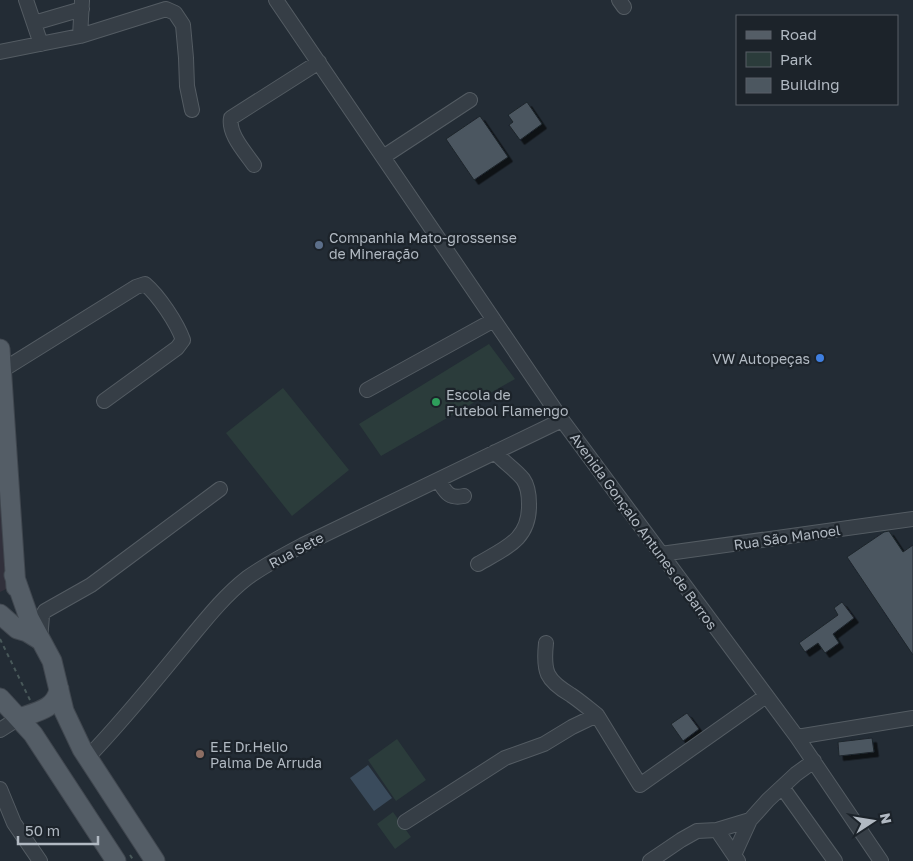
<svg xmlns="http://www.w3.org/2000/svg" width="913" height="861" font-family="'Golos Text',sans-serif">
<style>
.medical{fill:#31303b}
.green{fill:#2b3c3b}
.water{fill:#3a4b5c}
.building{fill:#4c5760;stroke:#1e252c;filter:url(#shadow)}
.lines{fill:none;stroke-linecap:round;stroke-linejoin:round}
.minor-casing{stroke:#545c63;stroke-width:16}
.major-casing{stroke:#40474f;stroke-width:21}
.path{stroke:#49595a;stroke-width:2;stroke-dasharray:4 4;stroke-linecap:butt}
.minor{stroke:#363e46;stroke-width:14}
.major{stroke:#545d66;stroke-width:19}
.service-dot{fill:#5c6f8a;stroke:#1c232a;stroke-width:2}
.shop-dot{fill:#3f7fe0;stroke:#1c232a;stroke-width:2}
.leisure-dot{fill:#2e9e5b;stroke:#1c232a;stroke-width:2}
.education-dot{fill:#8d6e63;stroke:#1c232a;stroke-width:2}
.labels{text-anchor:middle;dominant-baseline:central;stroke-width:4.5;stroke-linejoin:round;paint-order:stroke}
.poi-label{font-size:14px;fill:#b1b9c2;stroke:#1c232a;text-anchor:start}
.street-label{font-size:14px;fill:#b1b9c2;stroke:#1c232a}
</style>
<defs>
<filter id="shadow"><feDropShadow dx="4.5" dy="4.5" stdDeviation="0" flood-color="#0009"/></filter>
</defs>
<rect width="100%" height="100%" fill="#232c35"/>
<!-- medical -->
<path class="medical" d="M0 410 11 587 0 592Z"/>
<!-- green -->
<path class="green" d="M489 344 515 379 381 456 359 424Z
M283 388 349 470 292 516 226 433Z
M397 739 426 780 396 801 368 760Z
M393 812 411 837 395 849 377 824Z"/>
<!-- water -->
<path class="water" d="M368 765 392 798 374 811 350 778Z"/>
<!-- building -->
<path class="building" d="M527 102 542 124 520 140 509 125 513 122 508 115Z
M480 116 508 157 474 180 446 139Z
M889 531 903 552 913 545V655L847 557 884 532Z
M842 602 854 618 833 634 839 643 825 653 818 643 805 652 799 643 838 615 834 608Z
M687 713 699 729 683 741 671 724Z
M872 738 874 752 839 756 838 742Z"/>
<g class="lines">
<defs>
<path id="minor" d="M26 0 41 44
M276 0 562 420 797 737 881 861
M619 0 624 7
M34 23 82 9
M80 36 82 1
M0 52 80 36 166 9 175 13 183 25 186 58 187 86 192 110
M383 157 470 100
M254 165C245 152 228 134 231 118L319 62
M1 371 136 287 145 284C159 296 177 323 183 340L177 348 104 401
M367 390 494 320
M438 480C446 492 448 499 464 496
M661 554 913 519
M478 564C505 548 530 540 529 504 529 495 528 486 523 479 515 469 503 462 495 452
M40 640 42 616 45 611 91 585 220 489
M546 643C543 672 546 680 571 695 580 701 588 708 597 715
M0 730 19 718
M797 737 913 718
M88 757C123 721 155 681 187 642 206 619 224 596 247 578 265 565 284 555 303 545L562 420
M782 787 835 861
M0 789 14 823 40 861
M405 822 505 758 544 744 572 727 597 715 640 785 766 696
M717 830 738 861
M734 855 750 820
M650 861 681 840 697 831 717 830 750 820 768 800 796 774 814 761"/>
<path id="major" d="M0 349 16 587
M14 575 29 618 52 661 64 711 82 749 155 861
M0 614 17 629 27 632 40 640
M0 698 33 734 116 861
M19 718C36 712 56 709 59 689"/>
</defs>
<!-- minor casing -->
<use href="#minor" class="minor-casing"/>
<!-- major casing -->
<use href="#major" class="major-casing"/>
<!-- path -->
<path class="path" d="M0 639 30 700
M130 855 134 861"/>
<!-- minor -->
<use href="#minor" class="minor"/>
<!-- major -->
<use href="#major" class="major"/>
</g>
<!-- markers -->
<circle class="service-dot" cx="319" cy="245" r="5"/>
<circle class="shop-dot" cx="820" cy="358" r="5"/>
<circle class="leisure-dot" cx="436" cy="402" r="5"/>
<circle class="education-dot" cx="200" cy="754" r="5"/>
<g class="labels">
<!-- poi labels -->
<g class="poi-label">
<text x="329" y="237">Companhia Mato-grossense<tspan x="329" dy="16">de Mineração</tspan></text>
<text x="810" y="358" text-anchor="end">VW Autopeças</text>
<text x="446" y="394">Escola de<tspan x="446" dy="16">Futebol Flamengo</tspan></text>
<text x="210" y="746">E.E Dr.Helio<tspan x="210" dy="16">Palma De Arruda</tspan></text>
</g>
<!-- street labels -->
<g class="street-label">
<text transform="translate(644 531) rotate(54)">Avenida Gonçalo Antunes de Barros</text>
<text transform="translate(787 537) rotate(-8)">Rua São Manoel</text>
<text transform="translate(296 550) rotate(-28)">Rua Sete</text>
</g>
</g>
<!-- legend -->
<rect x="736" y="15" width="162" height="90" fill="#1c232a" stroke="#585f67"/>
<rect x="746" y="31" width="25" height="8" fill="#545d66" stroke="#585f67"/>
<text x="780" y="40" font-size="15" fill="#b1b9c2">Road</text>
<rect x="746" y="52" width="25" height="15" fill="#2b3c3b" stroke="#585f67"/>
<text x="780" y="65" font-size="15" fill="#b1b9c2">Park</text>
<rect x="746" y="78" width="25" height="15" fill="#4c5760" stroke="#585f67"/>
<text x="780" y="90" font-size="15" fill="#b1b9c2">Building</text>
<!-- north arrow -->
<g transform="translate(873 821) rotate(78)" stroke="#1c232a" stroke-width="4" paint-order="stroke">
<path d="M0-4L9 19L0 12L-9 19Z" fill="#b1b9c2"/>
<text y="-8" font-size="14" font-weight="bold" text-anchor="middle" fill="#b1b9c2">N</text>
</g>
<!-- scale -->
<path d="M18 836v8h80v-8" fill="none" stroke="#b1b9c2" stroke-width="2.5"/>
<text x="25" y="836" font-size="15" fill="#b1b9c2" stroke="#1c232a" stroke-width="4" paint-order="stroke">50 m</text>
</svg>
